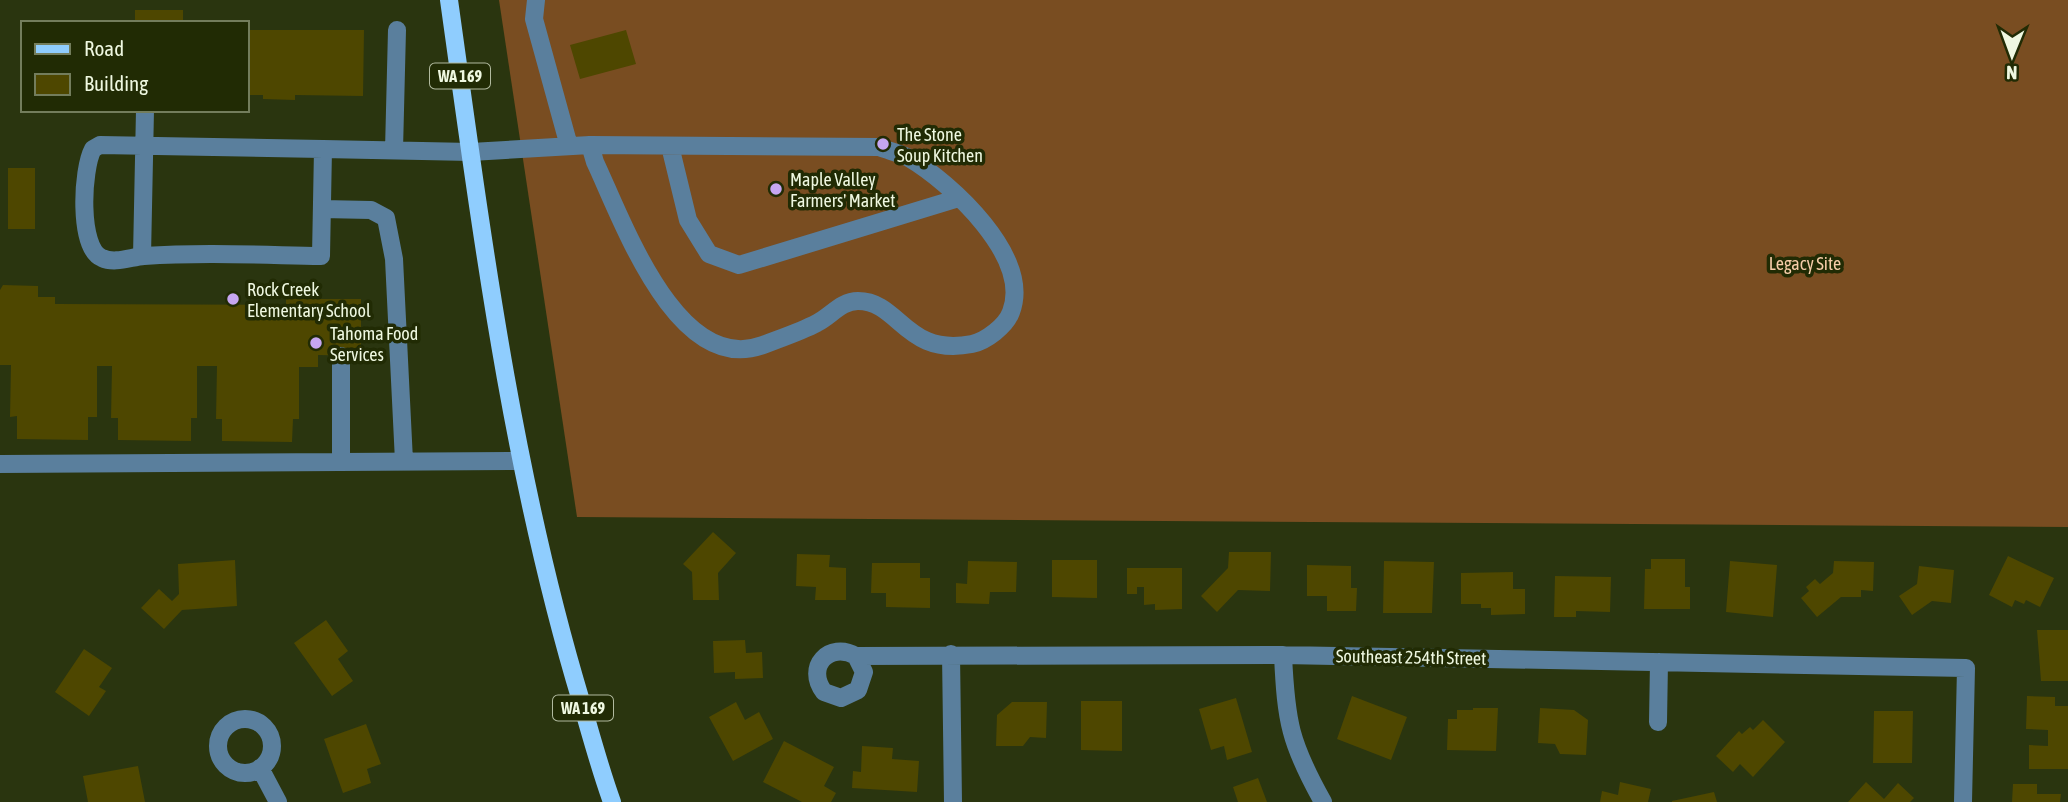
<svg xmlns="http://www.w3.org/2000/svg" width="2068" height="802" font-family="'Asap Condensed',sans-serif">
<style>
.forest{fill:#794d21}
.building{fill:#4e4700}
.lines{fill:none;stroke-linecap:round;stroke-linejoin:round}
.minor{stroke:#5a7f9d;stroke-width:18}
.major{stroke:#8fcdfe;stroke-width:18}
.poi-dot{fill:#c6a6f0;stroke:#212b04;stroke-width:2.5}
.labels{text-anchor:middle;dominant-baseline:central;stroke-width:7;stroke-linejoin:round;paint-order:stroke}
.shield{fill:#212b04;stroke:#b1ba9f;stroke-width:2}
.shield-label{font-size:16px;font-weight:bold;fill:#eff8e1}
.poi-label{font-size:18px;fill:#eff8e1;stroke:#212b04;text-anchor:start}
.park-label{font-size:18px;fill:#f7cda9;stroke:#212b04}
.street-label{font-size:18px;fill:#eff8e1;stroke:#212b04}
</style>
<rect width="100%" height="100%" fill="#2a350f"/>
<!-- forest -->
<path class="forest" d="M499 0H2068V527L577 517Z"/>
<!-- building -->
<path class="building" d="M135 10H183V23H135Z
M247 30H364L363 96 295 95V100L263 99V95H247Z
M626 30 636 64 580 79 570 45Z
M8 168H35V229H8Z
M3 285 38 286V297H55V304L286 305V299H361V356L318 355V367H299V419H293L292 442 222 441V419H216L217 366H197V418H191V441L118 440V418H111L112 366H97V417H88V440L17 439V416L10 417 11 365H0V290Z
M713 532 736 553 718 573 719 600H693L692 572 683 564Z
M1229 552H1271L1270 591 1238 590 1217 612 1201 596 1228 568Z
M797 554 830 555 829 567 846 568V600H815L816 587 796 586Z
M2008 556 2054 578 2040 607 2026 600 2024 604 2015 600 2012 607 1989 595Z
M1651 559H1685V587H1690V609H1644L1645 569H1651Z
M235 560 237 606 182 610 164 629 141 608 159 589 172 601 179 594 178 564Z
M1052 560H1097V598L1052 597Z
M968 561 1017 562 1016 592H990L989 604 956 603V583L967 584Z
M1384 561 1434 562 1432 613H1383Z
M1730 561 1777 565 1773 617 1726 612Z
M1834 561 1874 562 1873 591 1861 590V597H1841L1817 617 1801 598 1809 591 1806 587 1815 579 1820 584 1833 573Z
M872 563H920V578H930V608L886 607V593H871Z
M1307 565 1351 566V588H1357L1356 611H1327V596H1307Z
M1919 566 1954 570 1951 603 1932 601 1912 615 1899 596 1917 584Z
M1127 568H1182V609L1155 610V604L1144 605V587H1137V594H1127Z
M1513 572V589H1525V614L1491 615V608H1481V604H1461V573Z
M1555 576 1611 577 1610 612 1576 611V617H1554Z
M326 620 348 651 338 659 353 681 332 696 294 643Z
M2037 630H2068V681H2041Z
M745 640 746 653 762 652 763 678 735 679V672L714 673 713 641Z
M84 649 112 668 99 687 106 691 89 716 55 692Z
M1352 696 1407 717 1391 760 1337 739Z
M2027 696 2055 697V706H2068V769H2029V745L2048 746V730L2026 729Z
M1236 698 1252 752 1227 760 1224 746 1211 750 1199 709Z
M1081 701H1122V751L1081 750Z
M736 702 745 720 759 712 773 739 733 761 709 717Z
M1012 702H1047L1046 738 1030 737 1023 746H996L997 715Z
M1473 708H1498L1496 751 1447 750 1448 719H1457V710H1473Z
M1540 708 1574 710 1588 720 1586 755 1560 754 1555 744 1538 743Z
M1874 711H1913L1912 763H1873Z
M1763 720 1785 742 1753 777 1740 764 1733 772 1716 756 1739 731 1742 734 1750 727 1753 730Z
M366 724 381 764 367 769 371 783 343 793 324 739Z
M784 741 834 767 824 786 836 793 831 802H802L763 782Z
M862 746 893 748 892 759 919 761 917 792 852 788 853 771 861 772Z
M138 766 145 802H88L83 776Z
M1258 778 1267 802H1238L1233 787Z
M1620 782 1651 789 1648 802H1600L1602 791 1618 795Z
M1866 782 1884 799 1898 783 1914 798 1910 802H1848Z
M2013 784H2037V794H2061L2060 802H2012Z
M1714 792 1717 802H1672V801Z"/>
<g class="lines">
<!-- minor -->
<path class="minor" d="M536 0 534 19 569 146
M670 146 688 220 709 254 739 265 959 198
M323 149 100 145 93 149C82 169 78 248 102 258 115 264 131 257 144 256 203 252 262 255 321 256L323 149 471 152 590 145 879 147C889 151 900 153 909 158 951 183 1032 257 1011 312 1006 326 986 341 972 344 905 357 900 301 858 301 841 301 831 316 817 323 800 332 781 338 763 345 677 377 622 219 595 162L590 145
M394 150 397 30
M322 209 371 210 386 218 394 259 404 461
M142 256 145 110
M341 356V462
M0 464 521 461
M951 654 953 802
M1283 655C1286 722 1290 743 1323 802
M856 656 864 672 858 690 841 698 824 692C805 667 829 641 856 656L1283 655 1966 668 1963 802
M218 746a27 27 0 1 1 54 0a27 27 0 1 1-54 0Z
M1658 722 1659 662
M260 768 278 802"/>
<!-- major -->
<path class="major" d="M449 0C482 236 512 472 581 701 591 735 600 769 612 802"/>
</g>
<!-- markers -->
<g class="poi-dot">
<circle cx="883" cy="144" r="7"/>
<circle cx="776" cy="189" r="7"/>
<circle cx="233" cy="299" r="7"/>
<circle cx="316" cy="343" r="7"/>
</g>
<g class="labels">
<!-- shield labels -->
<g class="shield">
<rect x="430" y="63.5" width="60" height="25" rx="5"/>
<rect x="553" y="695.5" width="60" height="25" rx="5"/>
</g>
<g class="shield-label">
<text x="460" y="76">WA 169</text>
<text x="583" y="708">WA 169</text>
</g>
<!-- poi labels -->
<g class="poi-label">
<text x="897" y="134">The Stone<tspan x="897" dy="21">Soup Kitchen</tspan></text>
<text x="790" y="179">Maple Valley<tspan x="790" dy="21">Farmers' Market</tspan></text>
<text x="247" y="289">Rock Creek<tspan x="247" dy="21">Elementary School</tspan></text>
<text x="330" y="333">Tahoma Food<tspan x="330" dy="21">Services</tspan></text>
</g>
<!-- park labels -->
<g class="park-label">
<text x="1805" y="263">Legacy Site</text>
</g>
<!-- street labels -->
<g class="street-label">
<text transform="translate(1411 657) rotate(1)">Southeast 254th Street</text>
</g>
</g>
<!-- legend -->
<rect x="21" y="21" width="228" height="91" fill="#212b04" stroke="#737d5c" stroke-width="2"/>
<rect x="35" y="44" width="35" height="10" fill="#8fcdfe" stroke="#737d5c" stroke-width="2"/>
<text x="84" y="56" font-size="21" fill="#eff8e1">Road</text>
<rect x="35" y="74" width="35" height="21" fill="#4e4700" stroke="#737d5c" stroke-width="2"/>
<text x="84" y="91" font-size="21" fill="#eff8e1">Building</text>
<!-- north arrow -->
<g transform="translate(2012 56) rotate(181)" stroke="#212b04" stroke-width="5" paint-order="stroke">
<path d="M0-5L12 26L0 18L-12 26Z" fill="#eff8e1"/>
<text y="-10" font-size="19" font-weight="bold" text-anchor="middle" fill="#eff8e1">N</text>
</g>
</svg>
